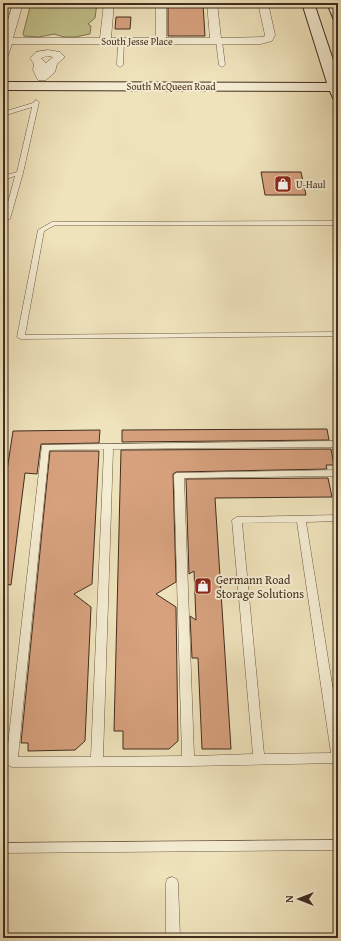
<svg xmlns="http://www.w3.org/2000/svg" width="341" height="941" font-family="'Gentium Book Plus',serif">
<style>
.green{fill:#c1c18b;stroke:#817755}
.building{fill:#d7a17e;stroke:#412d1f}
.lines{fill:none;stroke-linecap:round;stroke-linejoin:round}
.service-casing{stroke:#6c5a46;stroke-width:1}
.minor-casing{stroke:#6c5a46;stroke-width:1}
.secondary-casing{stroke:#412d1f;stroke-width:2}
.service{fill:#f5edd3;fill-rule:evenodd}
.minor{fill:#f5edd3;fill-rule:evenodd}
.secondary{fill:#f5edd3;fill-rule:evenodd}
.labels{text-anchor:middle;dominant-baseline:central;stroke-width:4;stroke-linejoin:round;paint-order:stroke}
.far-street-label{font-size:10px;fill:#412d1f;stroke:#f5edd3}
.far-poi-label{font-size:10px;fill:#412d1f;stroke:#f5edd3;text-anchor:start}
.poi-label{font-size:12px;fill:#412d1f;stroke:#f5edd3;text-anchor:start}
</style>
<rect width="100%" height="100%" fill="#efe3bc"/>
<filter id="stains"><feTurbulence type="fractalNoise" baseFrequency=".005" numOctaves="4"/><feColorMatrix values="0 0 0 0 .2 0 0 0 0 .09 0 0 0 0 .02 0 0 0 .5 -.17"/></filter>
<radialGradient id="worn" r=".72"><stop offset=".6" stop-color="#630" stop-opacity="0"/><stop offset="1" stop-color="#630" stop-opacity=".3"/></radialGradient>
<!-- green -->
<path class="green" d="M31 3H97L95 18 88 24 91 26 90 34 75 37H64L54 34 39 37 24 36 23 34Z"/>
<!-- building -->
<path class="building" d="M168 4H203L205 36H168Z
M116 17H131L130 29H115Z
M261 172H301L306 195H265Z
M327 429 329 440 122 442V430Z
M100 430 99 443 41 444 37 474 25 473 11 585 3 584V497L13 431Z
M331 449 334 465H326L327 469 176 472 173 474 176 582 156 594 176 607 178 741 169 749H123V731H114L121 450Z
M50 451H99L92 584 74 594 91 607 85 741 75 750 28 751V743H21Z
M328 478 332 497 215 498 231 749H202L198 658H192L190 616 196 620 194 571 189 574 186 479Z"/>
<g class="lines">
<defs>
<path id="service" d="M121 39 124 41 123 65 120 67 117 65 118 41Z
M219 39 222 41 225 65 222 67 219 65 216 41Z
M36 100 39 102 23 173 10 219 3 221 15 176 3 180V176L17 172 32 107 3 116V112L33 103Z
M338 219V235L335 233 333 225H55L44 231 25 335 338 332V336L21 339 17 337 38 230 52 222 334 221Z
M336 441 338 442V456L334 453 332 447 113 449 103 757 182 756 174 475 176 473 338 470V476L184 478 194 756 253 754 232 520 237 517 338 515V521L306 522 338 721V763L188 766 12 767 8 765 6 762 42 445ZM104 449 91 757H18L49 450ZM297 522 331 753 264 754 242 523Z
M338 840V850L3 853V843Z
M172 877 177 879 178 883 180 938H166V883L167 879Z"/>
<path id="minor" d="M13 3H23L13 38H100L104 3H114L111 38H156V3H166V38H210L207 3H217L221 38 264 37 265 35 258 3H268L275 35 272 41 261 44H12L8 56 3 59V37Z
M48 50 60 52 65 57 57 64 55 72 46 80H38L33 70 34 64 30 58 36 52ZM48 56 53 57 46 63 45 70 46 63 41 58Z"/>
<path id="secondary" d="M302 3H314L338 75V99L333 98 330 91 3 90V82L327 83Z
M327 3H338V22L334 20Z"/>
</defs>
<!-- service casing -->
<use href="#service" class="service-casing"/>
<!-- minor casing -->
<use href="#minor" class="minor-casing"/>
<!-- secondary casing -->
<use href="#secondary" class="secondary-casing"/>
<!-- service -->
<use href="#service" class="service"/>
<!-- minor -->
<use href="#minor" class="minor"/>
<!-- secondary -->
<use href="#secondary" class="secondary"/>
</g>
<!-- icons -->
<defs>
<symbol id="shop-square" viewBox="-11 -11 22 22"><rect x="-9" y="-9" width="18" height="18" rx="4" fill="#8f2418" stroke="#f5edd3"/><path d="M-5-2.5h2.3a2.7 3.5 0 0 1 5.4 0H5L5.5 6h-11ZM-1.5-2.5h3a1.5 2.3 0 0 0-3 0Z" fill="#fff"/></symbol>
</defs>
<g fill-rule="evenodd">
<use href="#shop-square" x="273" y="174" width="20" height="20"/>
<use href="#shop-square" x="193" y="576" width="20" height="20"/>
</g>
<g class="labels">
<!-- far-street labels -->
<g class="far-street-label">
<text x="137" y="41">South Jesse Place</text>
<text x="171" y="86">South McQueen Road</text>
</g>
<!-- far-poi labels -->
<g class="far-poi-label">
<text x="296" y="184">U-Haul</text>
</g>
<!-- poi labels -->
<g class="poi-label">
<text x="216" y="579">Germann Road<tspan x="216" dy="14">Storage Solutions</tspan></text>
</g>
</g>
<!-- margin -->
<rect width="341" height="941" fill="none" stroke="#efe3bc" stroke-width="16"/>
<rect x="4" y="4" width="333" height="933" fill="none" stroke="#412d1f" stroke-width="2"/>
<rect x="8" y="8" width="325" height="925" fill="none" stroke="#412d1f"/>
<!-- north arrow -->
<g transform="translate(299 899) rotate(270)" stroke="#f5edd3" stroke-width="3" paint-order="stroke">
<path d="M0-3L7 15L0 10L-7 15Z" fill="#412d1f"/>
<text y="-6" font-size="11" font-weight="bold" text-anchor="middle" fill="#412d1f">N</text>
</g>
<rect width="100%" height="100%" filter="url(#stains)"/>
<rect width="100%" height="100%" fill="url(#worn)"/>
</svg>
